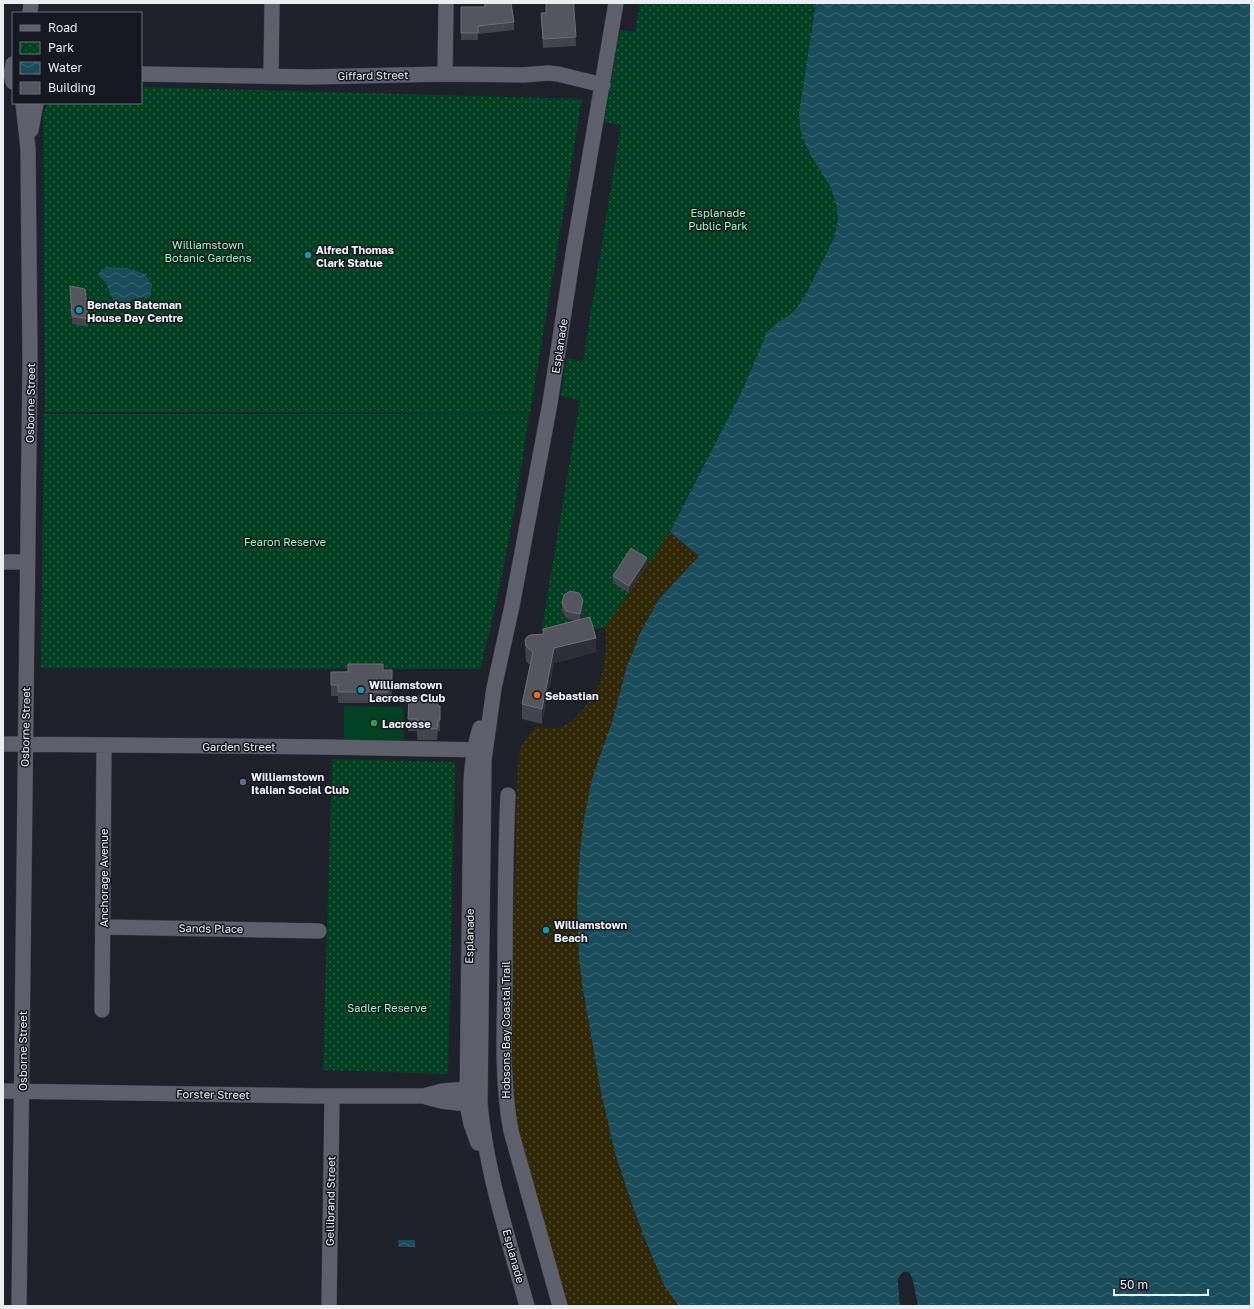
<svg xmlns="http://www.w3.org/2000/svg" width="1254" height="1309" font-family="'Golos Text',sans-serif">
<style>
.grass{fill:#004122}
.sand{fill:url(#sand-dots)}
.park{fill:url(#park-dots)}
.water{fill:url(#water-waves)}
.pier{fill:#1f212a}
.lines{fill:none;stroke-linecap:round;stroke-linejoin:round}
.minor-casing{stroke:#3b3d44;stroke-width:16}
.minor{stroke:#5d606a;stroke-width:15}
.wall{fill:#43434c}
.shaded-wall{fill:#2d2e37}
.building{fill:#55555e;stroke:#6c6d75}
.culture-dot{fill:#0f9aa8;stroke:#151820;stroke-width:1.5}
.food-dot{fill:#e8710a;stroke:#151820;stroke-width:1.5}
.leisure-dot{fill:#2e9e5b;stroke:#151820;stroke-width:1.5}
.service-dot{fill:#5c6f8a;stroke:#151820;stroke-width:1.5}
.labels{text-anchor:middle;dominant-baseline:central;stroke-width:3;stroke-linejoin:round;paint-order:stroke}
.street-label{font-size:11px;fill:#ebedf3;stroke:#151820}
.park-label{font-size:11px;fill:#99f9bd;stroke:#151820}
.poi-label{font-size:11px;font-weight:bold;fill:#ebedf3;stroke:#151820;text-anchor:start}
</style>
<defs>
<pattern id="sand-dots" width="8" height="8" patternUnits="userSpaceOnUse"><rect width="8" height="8" fill="#302807"/><path d="M2 2h.1M6 6h.1" fill="none" stroke="#4e482c" stroke-width="1.8" stroke-linecap="round"/></pattern>
<pattern id="park-dots" width="8" height="8" patternUnits="userSpaceOnUse"><rect width="8" height="8" fill="#004122"/><path d="M2 2h.1M6 6h.1" fill="none" stroke="#255d43" stroke-width="1.8" stroke-linecap="round"/></pattern>
<pattern id="water-waves" width="16" height="10" patternUnits="userSpaceOnUse"><rect width="16" height="10" fill="#1a4c59"/><path d="M0 5q4-4 8 0t8 0" fill="none" stroke="#3b6671"/></pattern>
</defs>
<rect width="100%" height="100%" fill="#1f212a"/>
<!-- grass -->
<path class="grass" d="M344 706 404 707V740H344Z"/>
<!-- sand -->
<path class="sand" d="M670 532 699 556 659 599 640 633 626 669 613 719 592 779 584 819 580 850 577 902 579 958 582 984 601 1092 615 1153 632 1204 643 1234 664 1285 680 1306H568L516 1131 509 1065 518 765 521 747 536 726 549 728H561L572 721 586 706 600 683 606 652V627Z"/>
<!-- park -->
<path class="park" d="M640 3H816L799 112 804 141 811 156 830 186 836 204 838 219 834 238 807 292 798 306 791 314 778 322 767 332 743 389 670 532 606 627 540 639 580 400 561 396 567 358 583 361 621 125 604 122 620 30 635 32Z
M141 87 582 99 530 413 45 412 43 114 48 103H141Z
M44 414H529C517 500 502 586 480 669L41 668Z
M332 759 455 762 448 1074 323 1070Z"/>
<!-- water -->
<path class="water" d="M816 3H1251V1306H918L912 1278 909 1272H903L898 1279 900 1306H679L664 1285 643 1234 632 1204 615 1153 601 1092 582 984 579 958 577 902 580 850 584 819 592 779 613 719 626 669 640 633 659 599 699 556 670 532 743 389 767 332 778 322 791 314 798 306 807 292 834 238 838 219 836 204 830 186 811 156 804 141 800 128 799 112Z
M106 267 127 268 145 274 152 285 150 297 135 298 125 305 113 300 107 285 98 274Z
M398 1240H415V1247H399Z"/>
<!-- pier -->
<path class="pier" d="M903 1272H909L912 1278 918 1306H916L910 1279 908 1274H904L900 1280 902 1306H900L898 1279Z"/>
<g class="lines">
<defs>
<path id="minor" d="M30 13 31 3
M13 64 11 75 13 82
M141 74 310 77 445 74 523 75 548 73 558 74 603 85
M445 74 446 3
M271 76 272 3
M31 130 36 103
M3 562H27
M3 744 324 747 484 750
M508 795C505 858 505 922 505 986 504 1034 502 1083 511 1131L560 1306
M103 927 319 931
M102 1010 104 746
M3 1091 319 1096H423L443 1091 468 1089
M426 1097 441 1101 467 1104
M478 1143 471 1124 467 1104 471 783C472 764 474 747 480 728
M19 1306 30 360 28 149 23 103
M329 1306 332 1096
M527 1306C509 1241 486 1171 480 1104L484 760 494 688 512 606 550 403 573 254 616 3"/>
</defs>
<!-- minor casing -->
<use href="#minor" class="minor-casing"/>
<!-- minor -->
<use href="#minor" class="minor"/>
</g>
<!-- wall -->
<path class="wall" d="M484 3H511L514 22V30L478 34V40H461V7H484Z
M574 12 576 46 543 48 541 13Z
M70 286 88 319V327L72 324Z
M647 565 629 593 613 583V576Z
M562 603 583 607 580 619 596 652 554 663 542 724 522 719V704L530 665 526 661 525 640 543 634V629L575 621 566 618 562 611Z
M383 670H392V699H387V703H338V696H331V672Z
M409 696 438 706H440V731H438L437 740H417V731H408Z"/>
<!-- shaded-wall -->
<path class="shaded-wall" d="M647 558V565L629 593V586Z
M583 600V607L580 622V614Z
M596 638V652L554 663 542 724V709L554 648Z"/>
<!-- building -->
<path class="building" d="M485 3H511L514 22 478 26V33H461V7H485Z
M546 3H574V9L576 37 543 39 541 13H546Z
M70 286 85 289 88 319 72 316Z
M631 548 647 558 629 586 613 576Z
M570 591 579 593 583 600 580 614 566 611 562 603 564 595Z
M590 617 596 638 554 648 542 709 522 704 533 652 526 646 525 640 527 637 530 635 544 634 543 629Z
M348 664H383V670H392V688H387V692H338V685H331V672H348Z
M409 696H438V706H440V720H438L437 729 417 728V719H408Z"/>
<!-- markers -->
<g class="culture-dot">
<circle cx="308" cy="255" r="4"/>
<circle cx="79" cy="310" r="4"/>
<circle cx="361" cy="690" r="4"/>
<circle cx="546" cy="930" r="4"/>
</g>
<circle class="food-dot" cx="537" cy="695" r="4"/>
<circle class="leisure-dot" cx="374" cy="723" r="4"/>
<circle class="service-dot" cx="243" cy="782" r="4"/>
<g class="labels">
<!-- street labels -->
<g class="street-label">
<text transform="translate(373 75) rotate(-1)">Giffard Street</text>
<text transform="translate(559 346) rotate(-81)">Esplanade</text>
<text transform="translate(30 403) rotate(-89)">Osborne Street</text>
<text transform="translate(25 727) rotate(-89)">Osborne Street</text>
<text x="239" y="746">Garden Street</text>
<text transform="translate(103 878) rotate(-90)">Anchorage Avenue</text>
<text transform="translate(211 928) rotate(1)">Sands Place</text>
<text transform="translate(469 936) rotate(-89)">Esplanade</text>
<text transform="translate(505 1030) rotate(-90)">Hobsons Bay Coastal Trail</text>
<text transform="translate(22 1051) rotate(-90)">Osborne Street</text>
<text transform="translate(213 1094) rotate(1)">Forster Street</text>
<text transform="translate(330 1201) rotate(-89)">Gellibrand Street</text>
<text transform="translate(514 1256) rotate(75)">Esplanade</text>
</g>
<!-- park labels -->
<g class="park-label">
<text x="718" y="212">Esplanade<tspan x="718" dy="13">Public Park</tspan></text>
<text x="208" y="244">Williamstown<tspan x="208" dy="13">Botanic Gardens</tspan></text>
<text x="285" y="541">Fearon Reserve</text>
<text x="387" y="1007">Sadler Reserve</text>
</g>
<!-- poi labels -->
<g class="poi-label">
<text x="316" y="249">Alfred Thomas<tspan x="316" dy="13">Clark Statue</tspan></text>
<text x="87" y="304">Benetas Bateman<tspan x="87" dy="13">House Day Centre</tspan></text>
<text x="369" y="684">Williamstown<tspan x="369" dy="13">Lacrosse Club</tspan></text>
<text x="545" y="695">Sebastian</text>
<text x="382" y="723">Lacrosse</text>
<text x="251" y="776">Williamstown<tspan x="251" dy="13">Italian Social Club</tspan></text>
<text x="554" y="924">Williamstown<tspan x="554" dy="13">Beach</tspan></text>
</g>
</g>
<!-- border -->
<rect width="1254" height="1309" fill="none" stroke="#ebedf3" stroke-width="8"/>
<!-- legend -->
<rect x="12" y="12" width="130" height="92" fill="#151820" stroke="#6b6d74"/>
<rect x="20" y="25" width="20" height="6" fill="#5d606a" stroke="#6b6d74"/>
<text x="48" y="32" font-size="12" fill="#ebedf3">Road</text>
<rect x="20" y="42" width="20" height="12" fill="url(#park-dots)" stroke="#6b6d74"/>
<text x="48" y="52" font-size="12" fill="#ebedf3">Park</text>
<rect x="20" y="62" width="20" height="12" fill="url(#water-waves)" stroke="#6b6d74"/>
<text x="48" y="72" font-size="12" fill="#ebedf3">Water</text>
<rect x="20" y="82" width="20" height="12" fill="#55555e" stroke="#6b6d74"/>
<text x="48" y="92" font-size="12" fill="#ebedf3">Building</text>
<!-- scale -->
<path d="M1114 1289v6h94v-6" fill="none" stroke="#ebedf3" stroke-width="2"/>
<text x="1120" y="1289" font-size="12" fill="#ebedf3" stroke="#151820" stroke-width="3" paint-order="stroke">50 m</text>
</svg>
